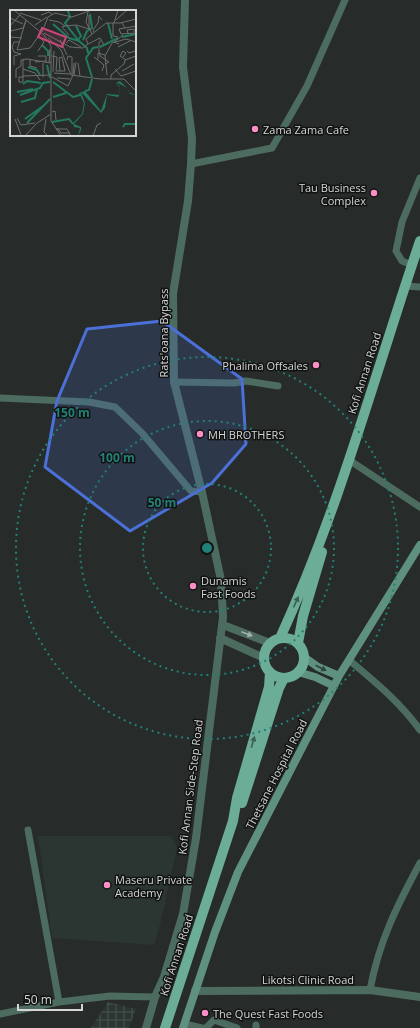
<svg xmlns="http://www.w3.org/2000/svg" width="420" height="1028" font-family="'Open Sans',sans-serif">
<style>
.built{fill:#2b3632}
.industrial{fill:url(#industrial-grid)}
.lines{fill:none;stroke-linecap:round;stroke-linejoin:round}
.minor{stroke:#4d6c60;stroke-width:7}
.tertiary{stroke:#4d6c60;stroke-width:8}
.secondary{stroke:#5e917f;stroke-width:8}
.primary{stroke:#6bad96;stroke-width:10}
.oneway{fill:#3e6054}
.oneway2{fill:#a5b1ac}
.oneway3{fill:#30453e}
.marked{fill:#4b70d7;fill-opacity:0.2;stroke:#4b70d7;stroke-width:3;stroke-linejoin:round}
.ring{fill:none;stroke:#238078;stroke-width:2;stroke-dasharray:2 4}
.poi-dot{fill:#fb8fc5;stroke:#111312;stroke-width:1.5}
.labels{text-anchor:middle;dominant-baseline:central;stroke-width:3;stroke-linejoin:round;paint-order:stroke}
.poi-label{font-size:11px;fill:#d4d6d5;stroke:#111312;text-anchor:start}
.street-label{font-size:11px;fill:#d4d6d5;stroke:#111312}
.inset-river{fill:none;stroke:#237961;stroke-width:2}
.inset-road{fill:none;stroke:#6c6f6e;stroke-width:1}
.view{fill:#c6487a;fill-opacity:0.15;stroke:#c6487a;stroke-width:2}
.inset-edge{fill:none;stroke:#d4d6d5;stroke-width:2}
.centre{fill:#238078;stroke:#111312;stroke-width:2}
.ring-label{font-size:12px;text-anchor:middle;font-weight:bold;fill:#238078;stroke:#111312;stroke-width:3;stroke-linejoin:round;paint-order:stroke}
</style>
<defs>
<pattern id="industrial-grid" width="8" height="8" patternUnits="userSpaceOnUse"><rect width="8" height="8" fill="#2b3632"/><path d="M0 4h8M4 0v8" fill="none" stroke="#49524f"/></pattern>
</defs>
<rect width="100%" height="100%" fill="#272b29"/>
<!-- built -->
<path class="built" d="M38 836H171L177 848 161 921 154 945 52 938Z"/>
<!-- industrial -->
<path class="industrial" d="M108 1002 136 1009 129 1028H91Z"/>
<g class="lines">
<!-- minor -->
<path class="minor" d="M191 164 272 148 307 86 345 0
M412 265 402 261 396 251 402 222 420 178
M406 286 420 287
M174 382 234 383 246 381 278 386
M0 398 89 402 115 407 142 433 191 491 202 492
M349 460 420 507
M349 660C375 682 400 702 420 730
M28 830 59 1002
M370 990C379 941 397 906 420 863
M0 1014 59 1002 110 996 155 997
M185 1024 202 1028
M256 1025V1028
M206 1028 214 1020 237 1028"/>
<!-- tertiary -->
<path class="tertiary" d="M223 625 270 643
M220 638 264 658
M195 991 370 990 420 997
M146 1028 155 997 164 977 183 914 196 838 223 617 221 580 202 492 174 382 173 294 188 201 191 164 192 138 183 67 185 0"/>
<!-- secondary -->
<path class="secondary" d="M304 657 318 667 339 676
M298 672 315 677 334 686
M183 1028 215 932 238 872 339 676 420 545"/>
<!-- primary -->
<path class="primary" d="M280 638C339 510 375 374 420 241
M264 658a20 20 0 1 1 40 0a20 20 0 1 1-40 0Z
M298 643 303 616 322 552
M242 803 279 688 284 678
M165 1028 233 821 237 798 269 687 270 672"/>
</g>
<!-- one-way arrows -->
<defs><path id="oneway-solid" d="M-6-.8H1V-3.2L6.5 0L1 3.2V.8H-6Z"/></defs>
<g class="oneway">
<use href="#oneway-solid" transform="translate(296 602) rotate(-65)"/>
<use href="#oneway-solid" transform="translate(253 742) rotate(-74)"/>
</g>
<use class="oneway2" href="#oneway-solid" transform="translate(247 634) rotate(21)"/>
<use class="oneway3" href="#oneway-solid" transform="translate(321 668) rotate(27)"/>
<!-- marked area -->
<path class="marked" d="M162 321 242 379 246 444 212 483 130 531 45 467 57 401 87 329Z"/>
<!-- distance rings -->
<g class="ring">
<circle cx="207" cy="548" r="64"/>
<circle cx="207" cy="548" r="127"/>
<circle cx="207" cy="548" r="191"/>
</g>
<!-- markers -->
<g class="poi-dot">
<circle cx="255" cy="129" r="4"/>
<circle cx="374" cy="193" r="4"/>
<circle cx="316" cy="365" r="4"/>
<circle cx="200" cy="434" r="4"/>
<circle cx="193" cy="586" r="4"/>
<circle cx="107" cy="885" r="4"/>
<circle cx="205" cy="1013" r="4"/>
</g>
<g class="labels">
<!-- poi labels -->
<g class="poi-label">
<text x="263" y="129">Zama Zama Cafe</text>
<text x="366" y="187" text-anchor="end">Tau Business<tspan x="366" dy="13">Complex</tspan></text>
<text x="308" y="365" text-anchor="end">Phalima Offsales</text>
<text x="208" y="434">MH BROTHERS</text>
<text x="201" y="580">Dunamis<tspan x="201" dy="13">Fast Foods</tspan></text>
<text x="115" y="879">Maseru Private<tspan x="115" dy="13">Academy</tspan></text>
<text x="213" y="1013">The Quest Fast Foods</text>
</g>
<!-- street labels -->
<g class="street-label">
<text transform="translate(163 333) rotate(-90)">Rats'oana Bypass</text>
<text transform="translate(364 373) rotate(-72)">Kofi Annan Road</text>
<text transform="translate(276 774) rotate(-63)">Thetsane Hospital Road</text>
<text transform="translate(190 787) rotate(-83)">Kofi Annan Side-Step Road</text>
<text transform="translate(176 955) rotate(-72)">Kofi Annan Road</text>
<text x="308" y="979">Likotsi Clinic Road</text>
</g>
</g>
<!-- overview -->
<g transform="translate(10 10)">
<rect width="126" height="126" fill="#272b29"/>
<path d="M110 71 117 78 120 83 126 85 120 84 117 78 108 73H107L110 76V79L109 86 108 87 97 85 95 98 91 103 71 82 75 93 73 104 64 114 71 117V120L68 126 70 118 64 117 63 113 72 104 74 93 69 83 75 81 91 101 97 84 109 85 110 77 106 73Z" fill="#237961"/>
<path class="inset-river" d="M58 1 60 7 55 13 68 30M98 13 102 29M43 14 59 28 69 31M66 16 71 26 68 30 77 38 78 43M112 27 126 24M73 30 77 21 82 18 80 4M32 35 38 41V46M90 37 108 28M37 55 40 68M18 57 27 60 30 65M82 67 76 48 83 38 88 37M43 72 63 87 70 85M13 74 17 71 31 73M75 81 79 80 82 69M7 82 23 79M10 85 30 78 33 73 40 72M43 87 56 83M11 92 25 88 27 79M15 109 33 96M42 112 59 109 63 114M17 113 40 89M113 117 115 114H126"/>
<path class="inset-road" d="M4 0 34 25 41 36V111L51 126M78 2 76 12 82 24M10 3 31 10M31 5 39 2 42 4M0 8 13 14M16 10 7 40 20 38 31 23M39 10 49 12 55 16 66 15 79 19M106 10 117 0M103 13V26L108 27M104 13 108 0M112 13 115 18 126 16M25 15 37 7M0 16 10 5M55 16 52 17 59 25M115 18 109 19 111 24 126 23M79 19V5M1 21 13 18 16 11M32 22 38 7 45 3 62 7 82 0M84 22 83 20 88 13 89 6 92 10M34 23 60 37 73 38 78 34 76 29 96 13H110L126 9M118 23 117 20 124 19V22M0 27 12 28M38 28 51 40 61 65 90 69H114L126 81M50 30 57 45M56 33 59 30 71 37M78 34 90 28 94 35M109 34 104 32 113 25M108 37 120 31M28 41 34 32 30 27M117 41 119 43 125 41 126 46M89 43V32L92 30M90 43V46L99 52 95 54M28 46H36V51M42 46 47 47 46 61H55L52 47 49 48M84 47 94 55 92 61M113 47 116 43 113 41 110 46 116 50M49 48 50 61M88 49V43L95 45M13 50V72H9V67H13M20 50V56L27 58M57 50 58 46 62 47V64M25 52 36 51V53M33 53V67M39 53 40 39M68 53 70 66M4 55V46L11 44 4 42 2 37 4 32H10M11 56V50L17 49 41 53M13 59 25 63 30 70M105 59 111 66 126 61M112 61 124 54M43 62 44 41M44 63 60 64M63 65 64 53M64 65 66 52M97 65 95 46 102 33 116 29 126 32M13 66 41 65M42 67 58 76 63 65M6 68V59L11 56M47 68 60 69M101 69V65L114 54 115 50 126 46M42 102 45 101 46 110M7 108 11 115 25 113M5 109 11 125M36 109 34 122 38 126M47 118 51 123H60M46 119H57L61 126M15 126 27 113 41 104M83 126 87 115 91 113"/>
<path class="view" d="M32 18 56 27 52 37 28 27Z"/>
<rect width="126" height="126" class="inset-edge"/>
</g>
<circle cx="207" cy="548" r="6" class="centre"/>
<g class="ring-label">
<text x="72" y="417">150 m</text>
<text x="117" y="462">100 m</text>
<text x="162" y="507">50 m</text>
</g>
<!-- scale -->
<path d="M18 1004v6h64v-6" fill="none" stroke="#d4d6d5" stroke-width="2"/>
<text x="24" y="1004" font-size="12" fill="#d4d6d5" stroke="#111312" stroke-width="3" paint-order="stroke">50 m</text>
</svg>
